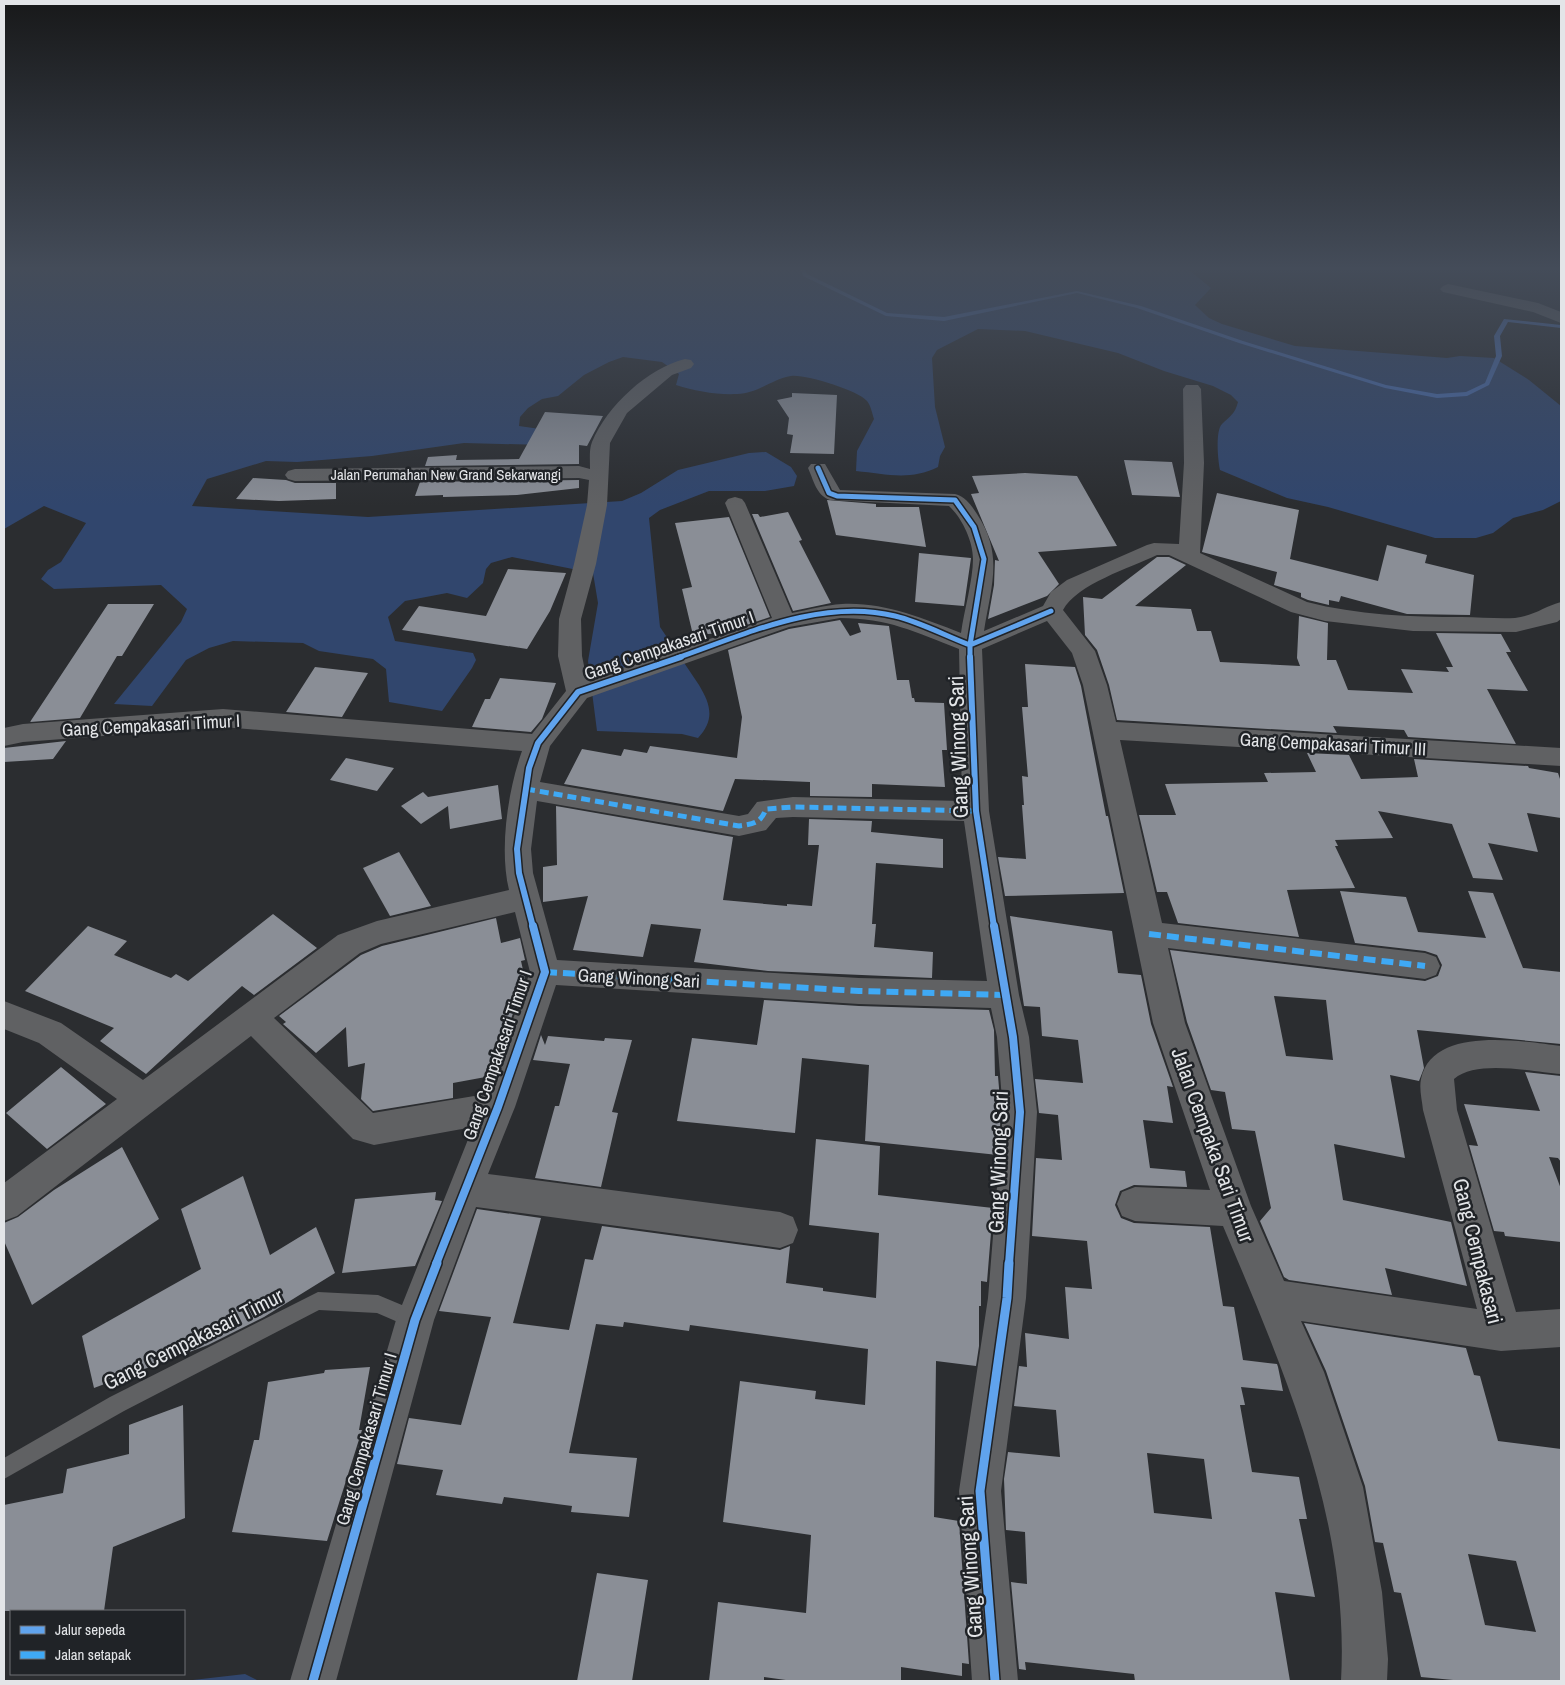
<svg xmlns="http://www.w3.org/2000/svg" width="1565" height="1685" font-family="'Archivo Narrow',sans-serif">
<style>
.green{fill:#31466d}
.lines{fill:none;stroke-linecap:round;stroke-linejoin:round}
.stream{fill:#496cad;fill-rule:evenodd}
.building{fill:#8a8e96;fill-rule:evenodd}
.service{fill:#606163;fill-rule:evenodd}
.minor{fill:#606163;fill-rule:evenodd}
.quiet-far1{stroke:#3fa9f5;stroke-width:5;stroke-dasharray:9 5;stroke-linecap:butt}
.quiet{stroke:#3fa9f5;stroke-width:6;stroke-dasharray:12 6;stroke-linecap:butt}
.cycleway-far3-casing{stroke:#202327;stroke-width:8}
.cycleway-far2-casing{stroke:#202327;stroke-width:9}
.cycleway-far1-casing{stroke:#202327;stroke-width:11}
.cycleway-casing{stroke:#202327;stroke-width:12}
.cycleway-far3{stroke:#60a3ed;stroke-width:5}
.cycleway-far2{stroke:#60a3ed;stroke-width:6}
.cycleway-far1{stroke:#60a3ed;stroke-width:8}
.cycleway{stroke:#60a3ed;stroke-width:9}
.labels{text-anchor:middle;dominant-baseline:central;stroke-width:5;stroke-linejoin:round;paint-order:stroke}
.far-street-label{font-size:15px;fill:#e3e5e8;stroke:#202327}
.street-label{font-size:18px;fill:#e3e5e8;stroke:#202327}
.near-street-label{font-size:21px;fill:#e3e5e8;stroke:#202327}
</style>
<rect width="100%" height="100%" fill="#2b2d30"/>
<!-- green -->
<path class="green" d="M4 270H1189L1211 288 1195 305 1209 318 1222 324 1295 346 1447 358 1460 356 1494 358 1529 380 1561 406V501L1543 510 1513 518 1493 533 1476 538H1435L1328 507 1287 498 1220 470C1218 461 1215 431 1222 424 1230 416 1235 414 1238 402L1231 395 1213 386 1164 371 1118 353 1025 331 978 329 937 350 932 358 935 407 945 447 940 456 938 467C910 481 886 474 856 471L857 451 874 419C872 413 871 406 867 401 857 390 805 374 791 376 772 379 757 394 737 394 716 395 695 391 676 385L679 374 662 362 623 357 609 362 584 375 558 396 542 399 528 408 520 417 519 426 547 430 545 445 464 443 372 456 297 462 266 461 207 479 192 506 368 517 622 501 641 493 678 470 749 453 766 452 791 467 797 476 794 486 765 491H709L660 510 649 518 660 627 699 685C711 705 715 720 698 738L682 734 597 731 588 661 598 603 593 573 512 557 491 563 486 569 483 583 467 598 447 593 405 601 388 617 395 641 473 653 476 660 472 668 442 711 389 702 386 669 373 659 319 651 303 643 233 641 209 648 186 660 152 706 114 704 181 622 187 609 161 585 54 589 41 579 48 570 61 562 86 523 44 506 4 529Z
M245 1674 259 1681H184Z"/>
<g class="lines">
<!-- stream -->
<path class="stream" d="M801 270H805L807 274 887 313 944 317 1077 291 1141 306 1243 341 1386 385 1437 394 1466 392 1485 383 1496 356 1494 336 1504 319 1561 325V328L1508 322 1500 336 1502 356 1489 385 1467 396 1437 398 1385 388 1239 343 1137 308 1077 293 944 321 886 316 803 276Z"/>
</g>
<!-- building -->
<path class="building" d="M792 393 837 395 834 454 790 453 793 435 787 434 789 418 777 400 792 397Z
M545 412 603 416 587 446 579 445V464L425 466 428 457 457 455 456 460 519 459Z
M1124 460 1172 462 1180 497 1132 495Z
M1025 473 1077 476 1117 546 1038 552 1059 584 1047 596 988 619 994 585 995 560 999 561 971 494 979 493 972 476Z
M253 478 286 480 295 483H336V499L279 501 236 499Z
M579 480V488L517 495 443 497V495L415 496 420 482Z
M1217 493 1299 510 1290 559 1378 581 1387 545 1427 555 1425 563 1474 575 1470 615 1407 614 1341 596 1339 602 1329 600V605L1308 600 1301 597V593L1274 585 1277 572 1202 552Z
M827 500 876 504V507H919L926 547 836 535Z
M788 512 802 540 799 541 831 603 793 611 752 514H758L760 517Z
M729 517 770 617 723 633 693 635 682 589 692 587 675 523Z
M919 553 971 558 964 606 915 602Z
M1157 557H1169L1186 565 1135 606 1191 609 1197 631H1211L1220 662 1300 666 1297 658 1299 616 1328 623 1327 660H1336L1348 690 1413 693 1401 669 1449 672 1446 667H1453L1436 633 1501 634 1511 652H1506L1528 691 1487 689 1516 744 1408 737 1404 730 1333 726 1337 733 1117 720 1109 685 1097 650 1085 635 1083 597 1102 599Z
M508 569 566 573 550 611 527 649 402 630 419 606 486 616Z
M108 604H154L122 656H117L80 718 30 722Z
M840 620 850 636 861 632 858 623 889 626 897 680H909L912 698H914L915 702 944 703 947 750H942L945 787 872 784V797L810 796V782L735 779 723 811 564 784 582 749 621 756 624 749 647 753 650 746 737 758 742 717 728 650 789 629Z
M1025 664 1075 667 1081 686 1106 816H1108L1124 893 1005 896 998 857 1026 859 1022 805H1024L1022 776 1028 777 1022 707H1028Z
M315 667 368 673 342 717 286 712Z
M500 678 556 683 542 719 531 732 472 727 485 699H490Z
M66 741 53 759 4 762V748Z
M1307 753 1349 755 1361 779 1418 777 1414 759 1528 766 1529 768 1558 773 1561 782V818L1527 813 1538 852 1488 843 1503 880 1473 878 1452 824 1378 811 1393 838 1335 840 1338 846H1335L1355 888 1287 890 1299 937 1178 923 1167 892H1157L1139 815H1176L1165 784 1268 782 1264 773 1316 772Z
M346 758 394 768 377 791 330 780Z
M498 785 502 819 450 829 448 806 421 824 401 806 423 792 428 797Z
M556 806 733 837 723 900 787 906V904L812 906 819 845H808L809 819 872 821 871 832 943 839V868L876 863 872 924H876L874 947 933 952 932 978 768 971 694 962 701 929 651 924 643 957 573 950 588 896 543 902V867L557 865Z
M399 852 431 906 390 916 363 868Z
M1340 891 1406 897 1418 932 1486 938 1468 891 1493 893 1523 968 1561 972V1044L1417 1030 1424 1068 1419 1081 1390 1075 1405 1158 1334 1144 1343 1200 1451 1222 1467 1286 1385 1268 1392 1295 1289 1280 1284 1277 1260 1221 1271 1208 1255 1131 1232 1129 1225 1092 1211 1090 1187 1022 1170 950 1425 981 1438 976 1442 965 1437 955 1425 951 1355 943ZM1274 996 1326 1000 1333 1060 1286 1056Z
M273 914 317 948 254 995 242 986 146 1074 100 1041 114 1028 25 991 88 926 127 941 114 955 171 978 176 974 188 981Z
M1010 916 1112 931 1118 973 1141 975 1151 1024 1173 1087 1167 1086 1173 1123 1143 1120 1150 1168 1185 1171 1187 1187 1134 1185 1120 1191 1115 1205 1121 1218 1134 1223 1210 1227 1223 1306 1234 1307 1243 1360 1277 1364 1278 1367 1283 1391 1241 1387 1245 1405H1240L1252 1472 1299 1477 1307 1519H1299L1315 1597 1275 1592 1290 1681H1135L1134 1674 1025 1662 1026 1670 1019 1669 1011 1582 1027 1584 1025 1532 1006 1530 1004 1479 1008 1452 1060 1457 1056 1410 1014 1406 1019 1366 1027 1367 1025 1333 1069 1339 1065 1287 1092 1289 1087 1241 1032 1236 1036 1158 1062 1160 1058 1115 1039 1113 1035 1079 1083 1083 1078 1040 1042 1036 1040 1007 1024 1006ZM1147 1453 1204 1459 1212 1519 1154 1513Z
M496 918 501 943 520 938 525 960 521 961 525 979 491 1076 453 1083V1098L373 1111 361 1099 365 1063 348 1067 346 1027 316 1053 283 1024 286 1022 279 1016 361 955 382 946Z
M764 1000 859 1006 989 1010 994 1030 995 1076H998L1001 1112 998 1155 865 1141 869 1065 802 1058 795 1133 677 1121 692 1038 757 1045Z
M541 1035 545 1045 548 1036 604 1041 605 1038 632 1040 612 1112 618 1113 601 1187 535 1178 555 1106H559L570 1064 533 1060Z
M61 1067 106 1104 47 1149 6 1113Z
M1525 1072 1561 1076V1162L1558 1158 1549 1157 1561 1189V1242L1505 1236 1504 1232 1494 1231 1469 1145 1478 1146 1464 1104 1540 1111Z
M816 1139 880 1146 878 1195 993 1208 987 1282 981 1281V1306H979V1346L976 1366 936 1361 934 1517 959 1521 969 1664 962 1663V1676L901 1667V1681H793L764 1677V1681H709L718 1602 806 1613 811 1535 723 1522 740 1381 816 1391 815 1399 865 1405 868 1349 690 1325 689 1331 624 1322 623 1327 596 1324 569 1453 637 1458 629 1517 571 1512 572 1506 504 1497 502 1504 436 1495 443 1470 397 1464 409 1418 461 1425 491 1317 439 1311 477 1209 541 1218 513 1323 569 1330 585 1259 593 1260 602 1226 780 1250 790 1246 786 1283 823 1288V1291L876 1298 879 1233 809 1225Z
M122 1147 159 1219 32 1305 4 1241V1223L18 1217 54 1190Z
M243 1176 270 1255 316 1227 335 1273 264 1317 208 1345 94 1388 82 1336 201 1269 181 1209Z
M436 1192 435 1200 442 1201 415 1266 342 1273 355 1199Z
M1304 1323 1466 1348 1474 1375 1480 1376 1498 1441 1561 1449V1681H1464L1421 1677 1401 1593 1394 1592 1383 1543 1375 1542 1365 1486 1326 1371ZM1468 1554 1516 1561 1536 1632 1485 1625Z
M370 1367 359 1430H362L327 1541 232 1532 254 1440H259L268 1382 324 1373 325 1370Z
M183 1405 185 1518 113 1547 104 1611H4V1505L63 1493 67 1469 129 1454V1425Z
M597 1573 648 1580 632 1681H577Z"/>
<g class="lines">
<!-- service -->
<path class="service" d="M318 1292 378 1295 421 1313 423 1320 421 1327 414 1329 377 1313 319 1310 124 1411 4 1479V1458L110 1397Z"/>
<!-- minor -->
<path class="minor" d="M1448 284 1538 303 1561 312V323L1533 312 1443 292 1440 289 1443 286Z
M685 359 691 360 694 364 691 368 672 375 627 413 610 443 607 505 596 564 581 619 582 656 587 680 772 618 725 503 728 499 735 497 742 499 745 503 792 613C808 610 825 605 842 604 884 602 922 618 961 633 964 611 973 580 973 559 973 541 962 518 949 506L830 500C816 495 814 481 808 468L811 464H825L840 490 955 494C966 497 971 505 977 514 1004 555 991 586 984 631L1043 606 1051 592 1067 580 1147 545 1154 543 1179 544 1184 463 1183 389 1186 385H1198L1201 389 1204 463 1200 553 1307 602C1357 615 1411 617 1462 617 1479 617 1498 619 1515 618 1534 616 1545 606 1561 602V619L1557 622 1516 632 1413 631 1325 621 1291 612 1169 555H1157C1130 568 1077 584 1063 610L1095 651 1107 685 1116 722 1561 748V766L1120 740 1162 923 1425 953 1436 957 1440 966 1436 975 1425 979 1168 948 1185 1023 1251 1206 1284 1281 1477 1309 1423 1110C1422 1100 1419 1089 1421 1079 1432 1025 1522 1041 1561 1046V1074C1532 1072 1477 1059 1454 1079L1457 1110 1516 1312 1561 1309V1347L1501 1351 1301 1321 1324 1372 1363 1487 1382 1592 1388 1659 1387 1681H1341C1350 1520 1284 1370 1223 1226L1135 1221 1122 1216 1117 1204 1122 1192 1135 1187 1210 1190 1153 1023 1083 685 1072 653 1047 621 982 649 989 811 1019 995 1029 1037 1037 1112 1026 1298 1001 1491 1018 1681H972L959 1491 988 1298 1003 1112 997 1037 991 1008 859 1004 556 985 515 1107 488 1174 780 1212 793 1217 798 1230 793 1243 780 1248 476 1207 434 1320 336 1681H290L396 1320 473 1127 374 1145 353 1139 251 1036 17 1216 4 1221V1183L117 1099 39 1043 4 1029V1001L61 1023 143 1080 338 935 377 921 509 890C499 849 508 790 522 751L223 727 23 742 4 746V728L23 724 223 709 532 734 566 691 558 656 559 619 574 564 587 505 589 480 579 478 295 481 288 479 285 475 288 471 295 469 579 466 590 469C590 460 589 449 592 442 607 406 648 368 685 359ZM840 618C888 618 915 632 959 649L962 801 793 797 757 802 748 814 739 816 540 782 550 746 587 698 789 627ZM537 801 739 836 766 830 776 818 793 817 964 821 987 981 859 978 557 960 533 873 531 849ZM515 912 530 972 486 1094 373 1113 274 1018 360 953 381 944Z"/>
<!-- quiet-far1 -->
<path class="quiet-far1" d="M526 789 739 826C753 824 761 823 766 809L793 807 976 811"/>
<!-- quiet -->
<path class="quiet" d="M1149 934 1425 966
M545 972 859 991 1004 995"/>
<defs>
<path id="cycleway-far3" d="M818 468 829 493 837 496 955 500 974 527 984 559 970 645V658
M677 658C746 634 822 598 895 616 920 622 946 636 970 645L1051 611"/>
<path id="cycleway-far2" d="M970 657 976 811 994 927
M533 927 519 873 517 849 529 768 538 743 578 692 681 657"/>
<path id="cycleway-far1" d="M994 926 1013 1037 1020 1112 1009 1264
M436 1264 498 1107 545 972 533 926"/>
<path id="cycleway" d="M313 1681 415 1320 437 1263
M995 1681 980 1491 1007 1298 1009 1263"/>
</defs>
<!-- cycleway-far3 casing -->
<use href="#cycleway-far3" class="cycleway-far3-casing"/>
<!-- cycleway-far2 casing -->
<use href="#cycleway-far2" class="cycleway-far2-casing"/>
<!-- cycleway-far1 casing -->
<use href="#cycleway-far1" class="cycleway-far1-casing"/>
<!-- cycleway casing -->
<use href="#cycleway" class="cycleway-casing"/>
<!-- cycleway-far3 -->
<use href="#cycleway-far3" class="cycleway-far3"/>
<!-- cycleway-far2 -->
<use href="#cycleway-far2" class="cycleway-far2"/>
<!-- cycleway-far1 -->
<use href="#cycleway-far1" class="cycleway-far1"/>
<!-- cycleway -->
<use href="#cycleway" class="cycleway"/>
</g>
<!-- sky -->
<linearGradient id="sky" x2="0" y2="1"><stop stop-color="#18191a"/><stop offset="0.53" stop-color="#444c59"/><stop offset="1" stop-color="#444c59" stop-opacity="0"/></linearGradient>
<rect width="1565" height="506" fill="url(#sky)"/>
<g class="labels">
<!-- far-street labels -->
<g class="far-street-label">
<text x="446" y="474">Jalan Perumahan New Grand Sekarwangi</text>
</g>
<!-- street labels -->
<g class="street-label">
<text transform="translate(669 645) rotate(-19)">Gang Cempakasari Timur I</text>
<text transform="translate(151 725) rotate(-3)">Gang Cempakasari Timur I</text>
<text transform="translate(1333 744) rotate(3)">Gang Cempakasari Timur III</text>
<text transform="translate(639 978) rotate(3)">Gang Winong Sari</text>
<text transform="translate(497 1055) rotate(-71)">Gang Cempakasari Timur I</text>
<text transform="translate(366 1439) rotate(-74)">Gang Cempakasari Timur I</text>
</g>
<!-- near-street labels -->
<g class="near-street-label">
<text transform="translate(958 747) rotate(-92)">Gang Winong Sari</text>
<text transform="translate(1213 1145) rotate(70)">Jalan Cempaka Sari Timur</text>
<text transform="translate(998 1162) rotate(-88)">Gang Winong Sari</text>
<text transform="translate(1478 1251) rotate(76)">Gang Cempakasari</text>
<text transform="translate(193 1339) rotate(-27)">Gang Cempakasari Timur</text>
<text transform="translate(970 1567) rotate(-94)">Gang Winong Sari</text>
</g>
</g>
<!-- border -->
<rect width="1565" height="1685" fill="none" stroke="#e3e5e8" stroke-width="10"/>
<!-- legend -->
<rect x="10" y="1610" width="175" height="65" fill="#202327" stroke="#6e7174"/>
<rect x="20" y="1626" width="25" height="8" fill="#60a3ed" stroke="#6e7174"/>
<text x="55" y="1635" font-size="15" fill="#e3e5e8">Jalur sepeda</text>
<rect x="20" y="1651" width="25" height="8" fill="#3fa9f5" stroke="#6e7174"/>
<text x="55" y="1660" font-size="15" fill="#e3e5e8">Jalan setapak</text>
</svg>
